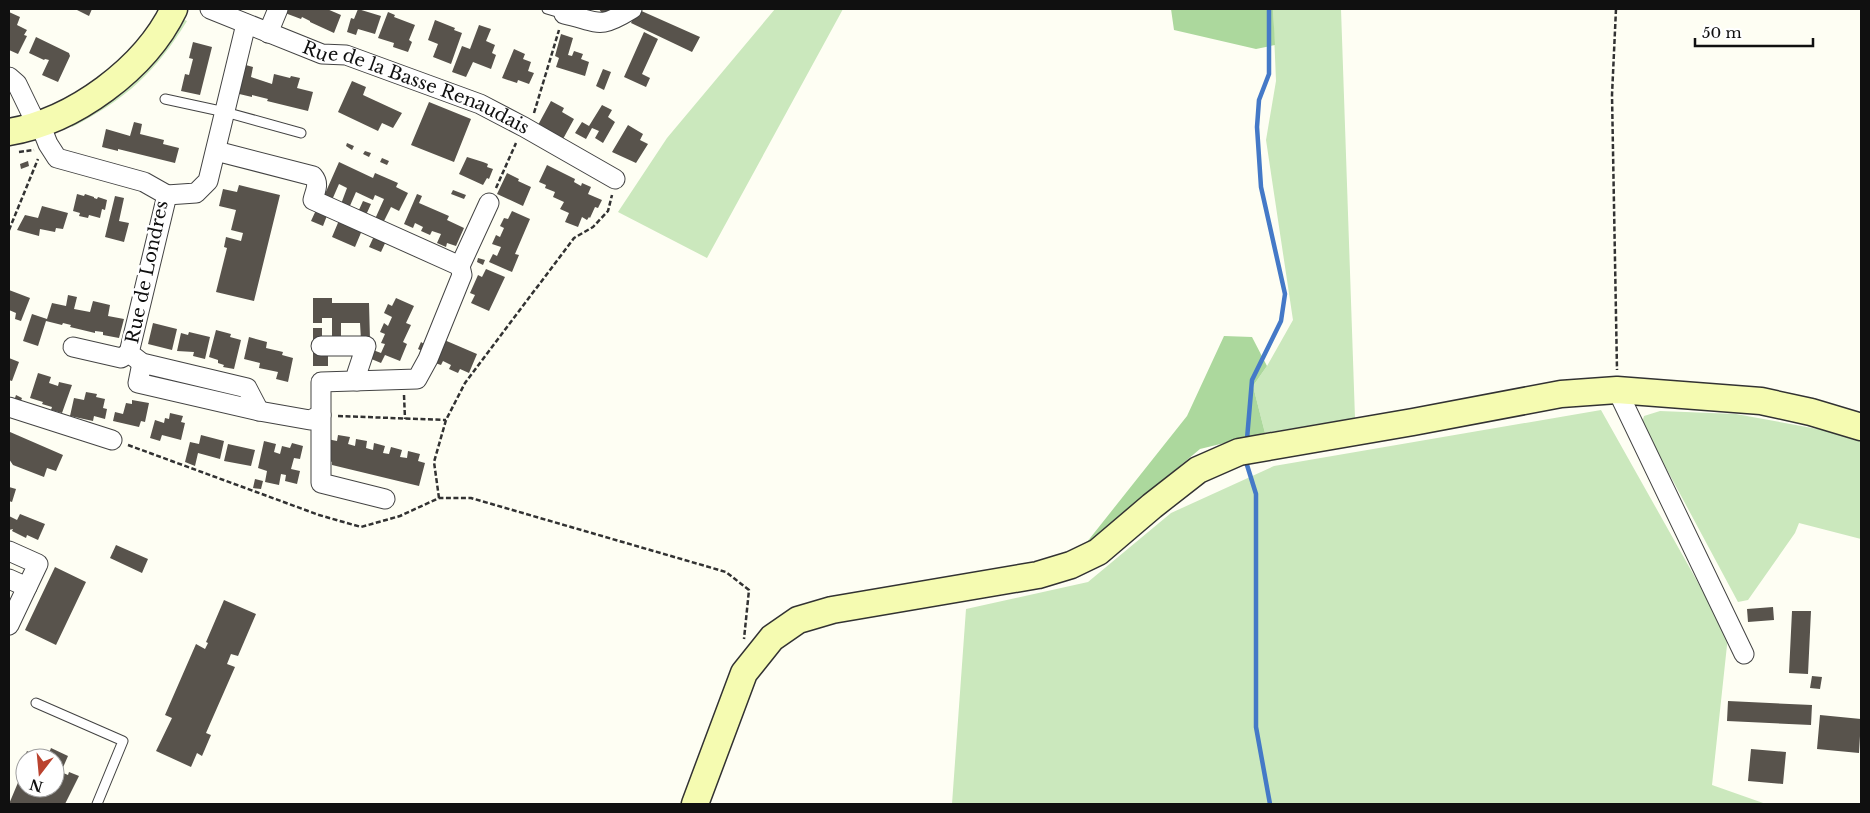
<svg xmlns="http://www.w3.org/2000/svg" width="1870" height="813" font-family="'Libre Baskerville',serif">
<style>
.green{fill:#cbe8bd}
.forest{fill:#acd89d}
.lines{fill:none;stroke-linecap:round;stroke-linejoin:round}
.stream{stroke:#4479c7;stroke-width:4.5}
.building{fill:#58534c}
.lane-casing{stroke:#434343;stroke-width:11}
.street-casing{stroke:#434343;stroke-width:21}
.secondary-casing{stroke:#323232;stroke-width:29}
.path{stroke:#323232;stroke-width:2.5;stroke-dasharray:5 2.5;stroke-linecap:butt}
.lane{stroke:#fff;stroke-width:9}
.street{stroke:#fff;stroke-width:19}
.secondary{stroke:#f5fbb1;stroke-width:26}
.labels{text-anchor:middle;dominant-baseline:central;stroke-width:5;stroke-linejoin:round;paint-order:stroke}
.street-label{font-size:18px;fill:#101010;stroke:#fff}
</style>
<rect width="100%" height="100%" fill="#fefef3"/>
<!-- green -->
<path class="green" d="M775 9H843L707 258 618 212 667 138Z
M1273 9H1341L1355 418 1265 433 1253 386 1267 366 1293 320 1266 140 1276 81Z
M178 17 187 21C156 72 125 100 72 127L68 118Z
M1601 410 1728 636 1712 785 1766 804H952L966 609 1088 582 1171 513 1274 466Z
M1660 411 1736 414 1861 437V539L1799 523 1795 533 1748 600 1738 602 1642 423 1644 416Z"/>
<!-- forest -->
<path class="forest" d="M1171 9H1273L1275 45 1256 49 1174 30Z
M1224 336 1252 337 1267 366 1253 386 1265 433 1200 449 1083 547 1187 416Z"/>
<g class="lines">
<!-- stream -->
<path class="stream" d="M1247 439 1252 380 1281 321 1285 294 1261 187 1257 127 1259 100 1269 74V9
M1247 465 1256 494V727L1270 804"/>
</g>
<!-- building -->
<path class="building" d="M75 9H92L89 16Z
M287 9H327L341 15 334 33 310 22V21L302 17 301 19 285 13Z
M358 9 381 16 375 34 358 29 356 35 347 32 351 18 354 19Z
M599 9H611L603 15Z
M637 9 700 37 692 52 631 23Z
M9 12 20 17 17 25 27 30 24 35 27 36 18 54 9 50Z
M388 12 395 15 394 17 415 25 409 40 412 42 408 52 393 47 394 43 378 38Z
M435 20 455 28 454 30 462 33 451 64 433 57 438 44 428 40Z
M479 25 491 29 486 41 495 45 492 53 496 55 491 69 473 62 466 77 452 72 462 46 470 49Z
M644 32 658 39 642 74 650 78 646 87 624 77Z
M561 34 573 38 568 55 572 56 574 51 583 54 581 59 589 62 585 76 556 67 559 58 555 56Z
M36 37 69 53 70 56 58 82 42 75 49 60 45 59 44 60 29 53Z
M193 42 212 47 200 95 181 91 185 74 189 75 193 59 189 58Z
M514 49 525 54 523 59 531 62 528 71 534 73 529 84 518 80 517 83 502 78Z
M242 64 253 67 251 77 272 84 274 74 290 78 291 76 300 78 297 88 313 92 308 111 267 101 268 99 252 95V97L235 93Z
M603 69 611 72 604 90 596 86Z
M352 81 366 87 363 95 402 113 393 128 382 123 378 131 338 112Z
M551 101 564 108 562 112 574 119 563 139 538 125Z
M429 102 471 119 454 162 411 145Z
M602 105 612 110 608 117 615 122 603 143 595 138 599 131 592 128 586 139 575 133 582 122 589 126Z
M134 122 142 124 140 134 164 140 163 144 179 148 175 163 118 149V151L102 147 106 129 130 136Z
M628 125 643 134 640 140 648 144 636 163 612 152Z
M347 143 354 146 352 150 346 146Z
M365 151 371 153 369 157 363 154Z
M467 157 483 162 488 164 487 167 493 169 489 179 487 178 483 185 459 174Z
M382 158 389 161 387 165 380 162Z
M28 161 29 166 21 169 20 164Z
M339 162 373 178 375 173 398 183 396 187 408 193 399 211 391 207 383 223 375 219 384 199 375 195 373 200 356 192 349 208 341 204 347 188 339 184 332 200 324 196Z
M547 165 575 179 574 182 581 186 582 183 591 187 588 194 602 200 598 208 595 207 590 218 589 217 587 220 582 217 578 227 565 222 569 213 560 209 564 202 553 197 555 192 545 188 546 185 539 182Z
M507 173 519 179 518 181 531 187 523 206 497 194Z
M239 185 280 195 254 301 216 292 227 248 224 247 226 237 241 241 243 233 231 230 236 210 219 206 223 189 237 192Z
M453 190 466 195 464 199 451 194Z
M77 194 84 196 85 194 94 197V198L97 199 98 197 107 200 105 210 102 209 100 218 89 215 88 218 79 216 80 213 73 211Z
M417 194 422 196 419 203 449 216 447 220 464 228 456 246 447 243 446 247 437 243 441 234 432 231 430 235 421 231 423 227 415 223 413 228 404 224Z
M115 196 124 198 119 221 129 223 124 242 105 237Z
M363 201 371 204 366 215 358 212Z
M42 206 68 213 63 229 56 228 55 232 40 229 39 236 17 230 25 215 38 218Z
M317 208 328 213 323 226 311 221Z
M512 211 530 219 515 254 519 255 512 272 489 262 493 254 497 256 501 247 492 244 496 235 500 237 504 228 500 226 504 218 508 219Z
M340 218 363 228 355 247 332 237Z
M375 234 387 239 381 252 369 247Z
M478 258 485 260 483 265 477 262Z
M486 269 505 277 489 311 471 303 475 295 470 293 478 275 482 277Z
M9 290 30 298 21 321 15 319 16 313 9 310Z
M68 295 77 297 74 309 90 312 93 301 110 305 108 316 124 319 119 338 103 335V332L95 331V333L70 327 71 325 63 323 62 325 46 321 38 346 23 341 32 314 47 319 52 303 66 306Z
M313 298H332V303H369L370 340H361L360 323H341V340H332V318H322V323H313Z
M396 298 414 306 406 323 411 325 403 342 407 344 400 361 385 355 381 363 369 358 373 350 381 353 385 344 381 343 385 334 380 332 384 323 388 326 392 317 384 313 388 304 392 306Z
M153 323 177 329 172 350 148 344Z
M313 328H322V340H313Z
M216 330 231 334 230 337 241 340 234 369 223 367 224 365 218 363V360L209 357Z
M189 332 210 337 205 359 193 356 194 352 177 351 181 333 188 335Z
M249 337 267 342 266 348 283 352 282 355 293 358 288 382 276 379 278 372 259 368 260 363 244 359Z
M442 339 477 354 469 373 460 369 458 373 449 369 451 365 443 361 441 365 432 362Z
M421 342 424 344 422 351 418 349Z
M313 353H328V366H313Z
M9 358 19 362 12 381 9 380Z
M38 373 51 377 49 383 58 386 59 382 72 385 62 413 51 410 52 407 42 404 43 402 30 398Z
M86 392 97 394 96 397 105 399 103 408 107 409 105 419 94 416 93 421 70 416 74 398 84 400Z
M16 395 22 398 20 403 14 401Z
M132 400 149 403 145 422 141 421 139 427 113 421 115 412 123 414 126 403 132 404Z
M170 413 183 416 181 422 185 423 181 440 162 435 160 441 150 438 155 420 164 423 165 418 169 419Z
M10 432 63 455 56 471 47 468 44 477 13 465 9 459Z
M201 435 224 441 220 459 198 453 195 466 185 462 190 442 199 444Z
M338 435 350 437 348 444 355 446 356 439 367 441 366 448 373 450 374 443 385 446 383 453 389 454 391 447 402 450 400 457 407 458 408 451 420 454 418 461 425 463 419 486 332 465V462L328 460 327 439 337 441Z
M264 441 276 444 274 452 280 454 282 446 290 448 292 443 303 446 300 459 294 458 291 469 300 471 297 484 285 481 286 475 281 474 279 485 265 482 267 471 258 468Z
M228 444 255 450 251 466 224 461Z
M255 479 263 481 261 489 253 488Z
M9 487 16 489 12 502 9 501Z
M20 514 45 524 38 540 27 535 26 538 12 531 13 529 9 530V516L17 520Z
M116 545 148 559 142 573 110 558Z
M55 567 86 582 56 645 25 630Z
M224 600 256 614 238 656 231 654 227 664 235 667 206 733 211 735 202 756 197 753 191 767 156 751 172 718 165 715 196 644 205 649 208 643 206 642Z
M1773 607 1774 620 1748 622 1747 609Z
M1792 611H1811L1808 674 1789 673Z
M1812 676 1822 677 1820 689 1810 688Z
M1728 701 1812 705 1811 725 1727 721Z
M1820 715 1861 719 1859 753 1817 749Z
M51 748 68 756 61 772 68 775 69 772 79 776 65 804H9L22 773 18 771 27 751 35 755 34 758H25V788H55V758H47Z
M1751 749 1786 752 1783 784 1748 781Z"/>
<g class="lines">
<defs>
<path id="lane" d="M547 9 564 14
M165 99 225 112 301 133
M36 703 123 741 97 804"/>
<g id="street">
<path id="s1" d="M210 9 322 54 346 55 480 104 524 127 615 179"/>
<path d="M564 14C600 22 598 30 632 9"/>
<path d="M268 33 278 9"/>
<path d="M9 77 17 84 33 117 40 124 48 144 57 158 144 182 167 195 129 353 142 363 247 388 259 411"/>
<path d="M216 151 313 176C320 184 315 191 313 200L460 266"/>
<path d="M167 195 196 193 208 181 246 24"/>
<path d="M321 346H366L357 373V381"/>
<path d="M73 347 121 358 129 353"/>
<path d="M142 363 138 383 259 411 310 420 321 415"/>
<path d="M1617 390 1744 654"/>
<path d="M9 407 112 440"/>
<path d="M385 499 321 483V382L417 379 428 359 462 275 460 266 489 203"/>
<path d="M9 551 38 564 9 625"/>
<path d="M9 579 27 587"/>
</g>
<path id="secondary" d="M9 132C74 121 145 69 174 9
M695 804 744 673 772 638 798 620 832 610 1038 575 1071 565 1098 552 1152 506 1198 470 1239 452 1413 422 1561 394 1617 390 1761 401 1811 412 1861 427"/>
</defs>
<!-- lane casing -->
<use href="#lane" class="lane-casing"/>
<!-- street casing -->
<use href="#street" class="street-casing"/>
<!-- secondary casing -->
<use href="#secondary" class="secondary-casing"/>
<!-- path -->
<path class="path" d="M1616 9 1612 95 1617 370
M534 113 559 30
M19 152 34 150
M496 188 516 143
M9 230 38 159
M404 395 405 419
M338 416 446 420
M128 445 319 515 361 527 400 516 439 498H471L726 572 749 590 744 639
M439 498 434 462 446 420 465 383 574 238 593 227 608 211 612 195"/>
<!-- lane -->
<use href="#lane" class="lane"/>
<!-- street -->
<use href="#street" class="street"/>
<!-- secondary -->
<use href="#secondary" class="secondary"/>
</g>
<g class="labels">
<!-- street labels -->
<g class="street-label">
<text stroke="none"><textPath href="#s1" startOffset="221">Rue de la Basse Renaudais</textPath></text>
<text transform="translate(147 272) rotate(-78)">Rue de Londres</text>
</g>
</g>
<!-- border -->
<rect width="1870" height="813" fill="none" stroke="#101010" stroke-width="20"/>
<!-- north arrow -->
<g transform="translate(40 773) rotate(196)"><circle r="24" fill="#ffffff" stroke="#9f9f9f"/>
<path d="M0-4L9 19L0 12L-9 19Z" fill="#ba422e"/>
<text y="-8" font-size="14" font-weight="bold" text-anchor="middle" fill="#101010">N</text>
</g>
<!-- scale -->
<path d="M1695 38v8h118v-8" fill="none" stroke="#101010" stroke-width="2.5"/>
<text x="1702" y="38" font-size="15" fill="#101010" stroke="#ffffff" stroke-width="4" paint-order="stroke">50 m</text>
</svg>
